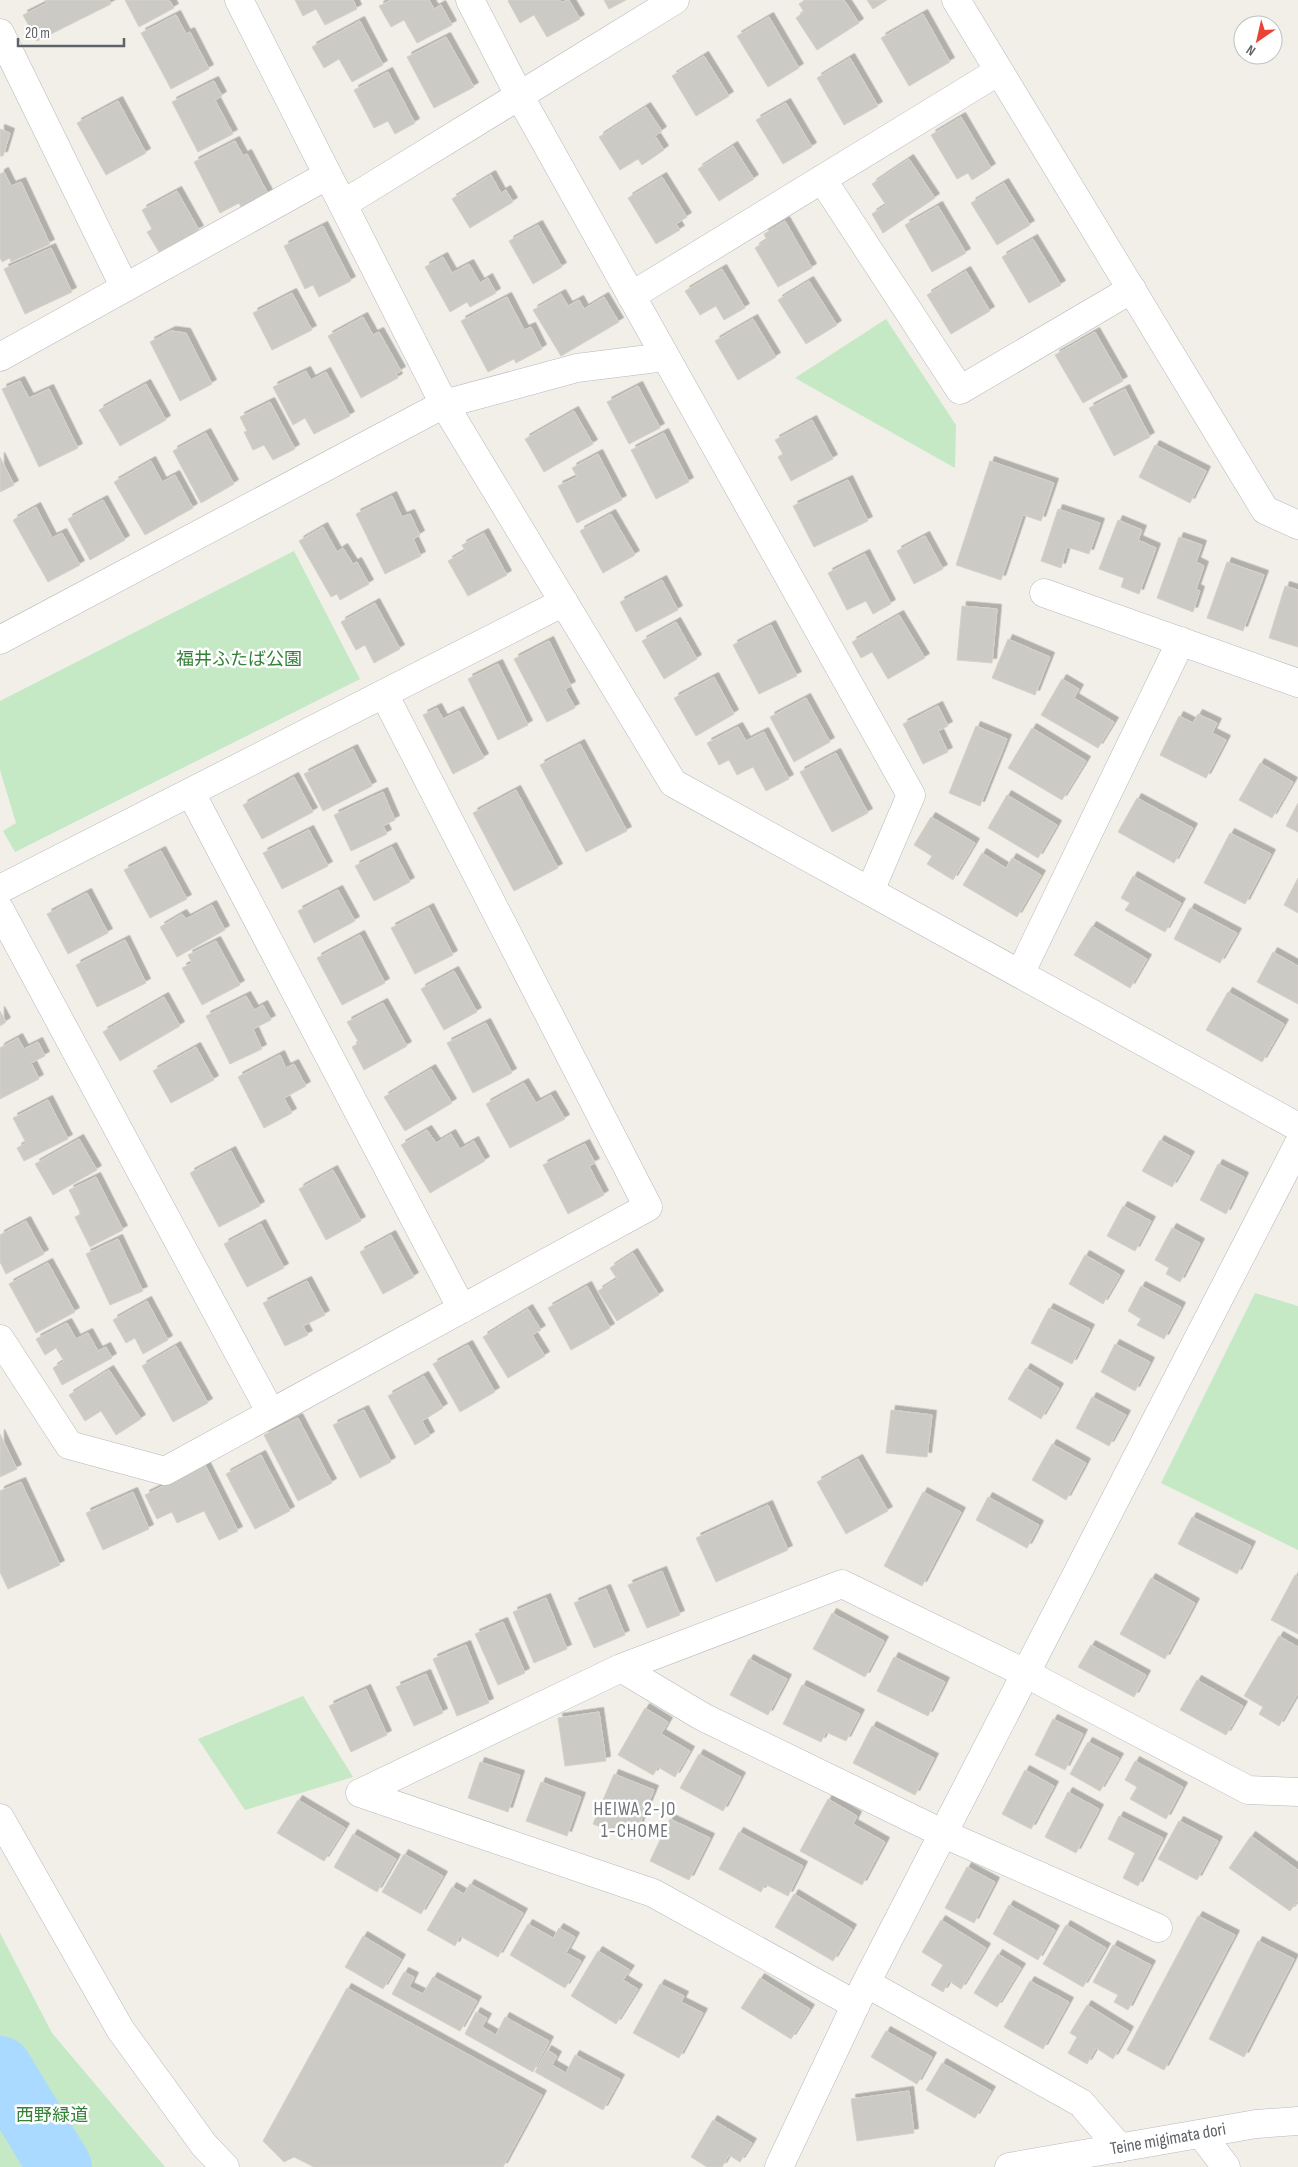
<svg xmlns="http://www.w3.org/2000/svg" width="1298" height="2167" font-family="'Sofia Sans Condensed','Noto Sans JP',sans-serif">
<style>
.green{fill:#c5e8c5}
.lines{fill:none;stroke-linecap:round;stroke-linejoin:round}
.river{stroke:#aadaff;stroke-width:64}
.building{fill:#cccac5;stroke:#d6d1c6;filter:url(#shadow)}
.street-casing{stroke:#b5b8bc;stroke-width:29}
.secondary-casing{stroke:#b6babf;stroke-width:29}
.street{stroke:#fff;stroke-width:28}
.secondary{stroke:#fff;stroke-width:28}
.labels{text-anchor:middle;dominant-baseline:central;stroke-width:5;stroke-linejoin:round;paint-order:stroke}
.park-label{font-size:18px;fill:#348238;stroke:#fff}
.street-label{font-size:18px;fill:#5f6368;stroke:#fff}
.neighbourhood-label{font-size:19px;letter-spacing:1px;fill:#70757a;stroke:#fff}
</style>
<defs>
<filter id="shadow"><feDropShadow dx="4.5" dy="-4.5" stdDeviation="0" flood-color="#0004"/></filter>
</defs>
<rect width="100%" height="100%" fill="#f1efe8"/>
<!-- green -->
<path class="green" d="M886 319 956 425 955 468 795 378Z
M294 551 360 679 15 852 3 831 16 823 0 770V701Z
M1255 1293 1298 1306V1550L1161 1483Z
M303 1696 353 1777 245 1810 198 1739Z
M0 1933 52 2033 165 2167H0Z"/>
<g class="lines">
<!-- river -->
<path class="river" d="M0 2068 60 2167"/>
</g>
<!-- building -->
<path class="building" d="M45 0H109L111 4 37 41 23 15 47 3Z
M125 0H169L174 8 139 27Z
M295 0H353L357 9 325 25 316 9 303 16Z
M391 0H429L434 9 441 5 452 25 417 43 404 20 391 27 379 6Z
M509 0H560L562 2 569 0 580 19 547 37 534 15 520 23 508 1Z
M604 0H626L609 9Z
M805 0H844L859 23 817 50 796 18 804 12 799 4Z
M867 0H887L873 9Z
M923 14 950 62 909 86 881 38Z
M176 15 186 34 190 32 209 69 171 89 141 33Z
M769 17 799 68 768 87 737 36Z
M360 21 383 65 352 82 339 59 324 68 312 47Z
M446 37 474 87 434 108 407 57Z
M704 56 729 96 696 116 672 76Z
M850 58 878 106 844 125 817 78Z
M388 72 415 123 395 134 388 121 374 128 354 90Z
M214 81 222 96 215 100 233 134 198 152 172 102Z
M118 101 146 153 106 175 77 123Z
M786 103 812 147 783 164 756 120Z
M646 107 662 131 655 136 664 150 642 165 638 159 620 170 599 137Z
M961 117 991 168 972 180 968 173 957 179 931 135Z
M0 129 10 133 3 156H0Z
M235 141 243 156 247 154 268 194 241 207 239 203 220 213 194 162Z
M733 146 754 179 719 201 698 169Z
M909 159 935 198 883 233 872 214 886 205 872 184Z
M4 172 11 186 21 182 50 244 11 262 10 258 2 262 0 257V174Z
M491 175 501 193 506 190 513 202 470 228 452 199Z
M662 177 687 217 676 224 680 230 656 244 628 198Z
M1004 183 1030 225 997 245 971 203Z
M177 191 199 230 159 252 147 232 152 229 142 210Z
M938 206 966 253 932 272 905 225Z
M785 221 812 268 778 287 755 248 767 240 764 234Z
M538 225 562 267 533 284 509 241Z
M323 226 351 281 319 297 313 285 305 289 284 246Z
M1033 239 1061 285 1029 303 1002 257Z
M51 248 72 292 25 314 4 269Z
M443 257 452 273 469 264 480 283 488 278 496 293 470 307 467 302 450 312 425 267Z
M722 269 745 308 724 320 716 306 700 315 685 291Z
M966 271 990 311 951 334 927 295Z
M809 281 837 325 806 344 778 300Z
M292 293 312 330 272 350 253 313Z
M561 294 568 306 579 300 584 309 604 297 619 322 561 356 533 310Z
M507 297 524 330 531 327 542 349 516 363 514 359 488 372 461 321Z
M363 317 373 335 379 332 401 371 396 374 398 378 361 398 328 336Z
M753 319 776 357 738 380 715 341Z
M171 331 186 333 212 384 180 401 150 342Z
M1095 332 1123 381 1083 403 1055 355Z
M306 371 311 380 326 372 350 416 314 434 305 418 293 425 273 387Z
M20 381 29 398 49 389 78 448 39 467 2 389Z
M146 384 166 420 120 446 99 410Z
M638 386 660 428 629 444 607 402Z
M1125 389 1150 437 1114 456 1089 408Z
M270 402 295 449 273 460 264 445 253 450 244 432 247 431 240 417Z
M574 411 593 444 544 472 525 439Z
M812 420 833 459 791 481 778 457 783 454 775 440Z
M206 433 234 484 201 503 173 451Z
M664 433 689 482 656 499 631 450Z
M1155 445 1206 471 1190 503 1139 477Z
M598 454 622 500 577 523 558 486 577 477 572 468Z
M0 457 14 485 0 492Z
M151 461 162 482 175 475 193 508 145 535 114 482Z
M990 461 1054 483 1041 521 1023 515 1001 580 956 565Z
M848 480 868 521 814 547 793 506Z
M392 496 402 517 410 514 420 535 413 539 421 556 385 574 356 514Z
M103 500 125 540 90 560 68 519Z
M36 507 52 538 62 533 80 565 48 582 13 520Z
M1058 509 1100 523 1089 554 1067 547 1061 568 1041 561Z
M611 514 635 555 603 573 580 531Z
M1118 520 1142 530 1138 540 1156 548 1139 594 1121 587 1124 578 1099 569Z
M323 527 337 552 343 548 353 564 357 562 369 584 340 600 337 594 331 597 299 541Z
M484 533 507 575 468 596 448 561 465 551 462 545Z
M925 536 943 569 914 584 897 551Z
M1179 537 1202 545 1196 562 1204 566 1196 589 1200 591 1193 612 1157 598Z
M865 554 891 604 873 614 866 601 847 610 828 573Z
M1227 562 1264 575 1243 631 1207 618Z
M662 580 678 610 636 632 620 602Z
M1285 586 1298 590V647L1269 638Z
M375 603 400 649 374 663 365 645 356 650 341 622Z
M962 606 997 609 992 663 957 660Z
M899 615 925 658 888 679 872 652 861 658 852 642Z
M676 622 697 659 664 679 642 641Z
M771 625 797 676 759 694 733 645Z
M1008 639 1050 657 1035 695 992 678Z
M549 641 571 686 565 689 575 708 547 722 514 659Z
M498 664 528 725 498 740 468 679Z
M714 677 734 714 696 736 674 698Z
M1062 679 1079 689 1074 698 1114 722 1098 748 1041 715Z
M806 698 830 742 794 762 770 717Z
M938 706 948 726 938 731 948 752 923 764 903 724Z
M437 708 443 719 459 711 484 758 453 774 423 715Z
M1198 714 1217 723 1212 733 1226 740 1206 778 1160 755 1179 716 1193 723Z
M976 726 1007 739 980 806 949 793Z
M738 727 746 741 764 732 789 779 766 791 753 767 737 775 729 760 719 765 707 743Z
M1032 728 1086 761 1062 800 1008 768Z
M580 744 627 831 586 852 540 765Z
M353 749 372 786 323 811 304 774Z
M836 753 868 813 832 832 800 772Z
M1260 763 1293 782 1272 818 1239 800Z
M294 777 313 812 262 839 243 805Z
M516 790 558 868 514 891 473 813Z
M383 792 395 820 383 826 387 834 351 851 334 815Z
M1007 795 1057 825 1038 858 988 828Z
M1137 798 1193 828 1174 863 1118 832Z
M1298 803V832L1286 826Z
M931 817 975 843 953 880 927 864 932 856 914 845Z
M309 830 328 866 282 889 263 853Z
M1230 833 1271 854 1245 904 1204 883Z
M392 847 410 882 374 901 355 866Z
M161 851 187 899 150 918 124 870Z
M982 853 1006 868 1012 858 1041 875 1017 917 963 885Z
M1133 876 1181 903 1165 932 1125 910 1130 903 1121 898Z
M1298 878V913L1284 905Z
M338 890 355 921 314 943 298 911Z
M87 893 108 933 68 954 47 914Z
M212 905 225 930 177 957 160 927 182 914 186 919Z
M429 908 453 955 415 974 391 928Z
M1190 908 1237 933 1220 963 1174 939Z
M1092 926 1147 959 1130 988 1074 955Z
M360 935 385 983 342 1005 317 958Z
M125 940 146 983 97 1007 76 965Z
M216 941 240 985 202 1005 182 968 192 963 188 955Z
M1273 952 1298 966V1004L1257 982Z
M454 971 477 1012 444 1030 421 989Z
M1228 992 1284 1024 1262 1062 1206 1030Z
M246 996 254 1010 263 1005 271 1020 253 1029 262 1049 230 1064 206 1016Z
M164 997 180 1026 120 1061 103 1032Z
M383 1003 407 1046 364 1070 352 1047 359 1043 347 1022Z
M0 1011 6 1022 0 1026Z
M486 1023 512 1073 473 1093 447 1043Z
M18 1038 24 1049 38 1042 45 1056 31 1063 39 1079 0 1099V1048Z
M196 1047 214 1080 171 1103 153 1071Z
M280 1055 286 1068 294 1064 306 1086 284 1098 292 1113 264 1128 238 1077Z
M431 1069 452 1103 405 1131 384 1097Z
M524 1083 536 1103 551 1095 565 1119 510 1148 486 1104Z
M48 1100 68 1139 24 1161 17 1148 26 1143 13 1118Z
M427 1130 436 1143 451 1134 460 1149 474 1141 485 1161 430 1193 401 1145Z
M79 1139 97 1170 53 1195 35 1164Z
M1160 1140 1190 1156 1172 1187 1142 1171Z
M585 1144 595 1163 589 1166 604 1195 568 1214 543 1165Z
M231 1151 260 1206 219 1227 190 1173Z
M1218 1164 1244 1177 1226 1214 1200 1200Z
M333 1170 361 1221 326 1240 299 1189Z
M96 1177 123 1230 90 1247 75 1217 81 1214 69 1190Z
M1123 1206 1151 1221 1135 1251 1107 1236Z
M26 1221 44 1254 6 1274 0 1262V1235Z
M261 1224 284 1268 247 1287 224 1244Z
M1172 1228 1200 1243 1180 1282 1166 1274 1169 1268 1155 1260Z
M391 1235 414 1277 383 1294 360 1252Z
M118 1239 143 1291 110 1305 86 1254Z
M633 1253 659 1295 617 1321 598 1291 617 1279 610 1268Z
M1085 1255 1120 1275 1103 1304 1069 1284Z
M48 1263 75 1312 36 1333 9 1284Z
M307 1281 325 1315 303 1326 308 1335 285 1346 263 1303Z
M587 1286 610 1328 571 1350 548 1308Z
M1141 1286 1181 1307 1164 1339 1137 1325 1141 1319 1128 1311Z
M147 1301 168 1340 143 1354 135 1338 126 1343 113 1320Z
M1049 1308 1090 1329 1072 1364 1031 1343Z
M528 1309 541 1330 532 1335 545 1356 508 1378 483 1337Z
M67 1323 76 1339 88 1333 98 1351 106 1347 112 1358 62 1385 53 1368 64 1361 56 1348 45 1355 36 1339Z
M1115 1344 1150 1362 1135 1391 1101 1372Z
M468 1345 495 1392 460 1412 433 1364Z
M176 1346 208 1403 173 1422 142 1366Z
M1026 1368 1059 1388 1041 1419 1008 1399Z
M109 1370 141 1419 116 1435 101 1411 85 1421 69 1395Z
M424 1376 443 1408 422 1421 430 1436 415 1445 388 1396Z
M1092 1397 1126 1415 1109 1446 1076 1428Z
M364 1410 391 1462 360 1478 333 1425Z
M891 1410 932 1415 927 1457 886 1453Z
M298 1418 332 1483 298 1501 264 1435Z
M0 1434 17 1469 0 1477Z
M1052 1444 1086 1463 1066 1500 1032 1480Z
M261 1455 290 1511 255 1529 226 1474Z
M858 1459 888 1511 846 1534 817 1482Z
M205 1465 238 1531 219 1540 204 1511 177 1523 172 1512 157 1519 145 1495Z
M21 1482 60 1565 8 1589 0 1572V1491Z
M133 1492 149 1529 103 1550 86 1513Z
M923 1492 961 1512 922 1586 884 1566Z
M988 1497 1039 1525 1027 1548 976 1520Z
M768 1505 788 1550 716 1582 696 1538Z
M1192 1517 1251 1546 1237 1574 1178 1544Z
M662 1571 680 1615 647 1628 628 1585Z
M1295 1575 1298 1577V1634L1271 1620Z
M1151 1578 1195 1603 1165 1659 1120 1634Z
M606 1589 625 1635 594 1648 574 1603Z
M546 1598 567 1649 534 1663 513 1612Z
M832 1613 884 1641 865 1677 813 1649Z
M503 1622 525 1673 498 1685 475 1634Z
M1279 1636 1298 1647V1693L1279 1726 1259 1714 1263 1707 1244 1696Z
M466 1645 489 1703 457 1716 433 1659Z
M1091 1645 1146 1675 1134 1697 1078 1667Z
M894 1657 945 1682 928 1716 877 1691Z
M749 1659 787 1679 768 1715 730 1695Z
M426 1674 443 1713 414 1726 396 1687Z
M1197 1680 1243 1706 1226 1735 1180 1710Z
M802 1685 860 1714 846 1741 826 1732 821 1742 783 1724Z
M366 1689 387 1735 351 1752 329 1706Z
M645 1708 668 1722 661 1734 690 1751 675 1777 658 1767 653 1775 618 1755Z
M599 1712 606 1761 565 1766 558 1718Z
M1053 1719 1083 1734 1065 1770 1035 1755Z
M872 1726 934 1758 915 1795 853 1763Z
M1088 1742 1119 1758 1100 1791 1070 1774Z
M699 1754 741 1777 723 1811 680 1788Z
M1135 1761 1183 1787 1166 1819 1130 1799 1137 1787 1125 1780Z
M480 1762 520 1775 508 1812 468 1798Z
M1025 1770 1054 1786 1031 1829 1002 1814Z
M614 1774 654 1790 633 1840 593 1824Z
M541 1782 581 1797 567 1836 526 1821Z
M1068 1792 1099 1809 1076 1853 1045 1837Z
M828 1799 857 1816 853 1824 885 1842 862 1885 800 1851Z
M298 1800 345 1828 324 1861 277 1833Z
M1119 1816 1163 1838 1138 1886 1123 1878 1135 1853 1108 1839Z
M670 1819 710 1838 689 1880 650 1861Z
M1179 1821 1218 1841 1197 1880 1158 1859Z
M739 1832 803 1866 788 1896 765 1884 761 1892 719 1869Z
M353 1834 396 1859 377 1892 334 1867Z
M1251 1836 1298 1870V1900L1290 1911 1229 1868Z
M404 1854 443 1876 421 1914 382 1892Z
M967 1867 995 1882 974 1923 945 1908Z
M470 1884 523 1913 498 1957 460 1936 455 1946 427 1930 452 1887 464 1894Z
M794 1894 852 1929 833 1961 775 1927Z
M1009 1905 1055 1930 1038 1960 993 1934Z
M1198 1916 1235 1935 1164 2070 1127 2050Z
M941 1920 986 1948 961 1989 949 1981 943 1992 931 1985 943 1965 922 1952Z
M528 1924 553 1938 559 1928 575 1937 566 1953 581 1961 565 1988 510 1955Z
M1066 1925 1106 1948 1083 1987 1043 1964Z
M363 1936 401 1959 383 1989 345 1967Z
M1258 1941 1294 1959 1244 2057 1209 2039Z
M1113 1945 1151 1965 1128 2010 1114 2002 1118 1995 1093 1982Z
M598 1951 630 1970 623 1980 638 1989 616 2024 571 1996Z
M998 1954 1021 1968 997 2007 974 1993Z
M404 1972 414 1977 409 1987 423 1994 433 1977 477 2001 460 2031 392 1994Z
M760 1978 810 2009 791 2039 741 2008Z
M1030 1981 1069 2002 1043 2049 1004 2027Z
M660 1984 684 1996 681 2002 703 2013 679 2058 633 2033Z
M347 1988 542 2095 503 2167H314L294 2157 284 2162 263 2141Z
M1087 2005 1129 2031 1113 2059 1096 2048 1087 2064 1068 2053 1077 2037 1070 2033Z
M476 2012 487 2018 482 2027 496 2035 505 2017 549 2041 533 2072 465 2034Z
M886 2031 932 2057 917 2084 871 2057Z
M547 2050 557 2056 552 2065 566 2073 575 2055 620 2079 603 2110 535 2072Z
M942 2063 991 2091 975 2118 926 2090Z
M909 2091 914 2133 857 2141 851 2099Z
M713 2120 752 2143 740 2162 729 2155 722 2167H707L691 2157Z"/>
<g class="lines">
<defs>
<path id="street" d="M239 0 444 404 673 783 1298 1127
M470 0 519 95 911 795 870 891
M956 0 1265 510 1298 525
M0 33 125 288
M822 179 960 390 1132 289
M343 204 675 0
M631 296 999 71
M0 357 328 175
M1044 593 1298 683
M0 640 444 404 577 368 665 357
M191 793 462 1309
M0 889 564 602
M0 910 271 1413
M1020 974 1181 641
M0 1339 69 1445 165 1471 648 1207 384 694
M621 1668 703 1717 944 1834 1158 1928
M0 1818 120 2029 204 2145 225 2167
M866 1983 1081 2103 1120 2148
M856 2005 653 1893 360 1793 621 1668 842 1584 1025 1673 1248 1790 1298 1792
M1201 2134 1226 2167
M779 2167 866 1983 1298 1145"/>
<path id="secondary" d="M1009 2167 1256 2124 1298 2121"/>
</defs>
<!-- street casing -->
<use href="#street" class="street-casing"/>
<!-- secondary casing -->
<use href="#secondary" class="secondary-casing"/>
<!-- street -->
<use href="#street" class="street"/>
<!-- secondary -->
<use href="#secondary" class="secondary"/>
</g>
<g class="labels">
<!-- park labels -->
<g class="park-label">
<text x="239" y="659">福井ふたば公園</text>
<text x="52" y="2115">西野緑道</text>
</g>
<!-- street labels -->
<g class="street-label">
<text transform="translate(1168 2139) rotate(-10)">Teine migimata dori</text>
</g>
<!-- neighbourhood labels -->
<g class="neighbourhood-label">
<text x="635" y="1809">HEIWA 2-JO<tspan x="635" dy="22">1-CHOME</tspan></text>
</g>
</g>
<!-- north arrow -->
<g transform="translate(1258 40) rotate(214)"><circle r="24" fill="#ffffff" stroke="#bfc1c3"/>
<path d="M0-4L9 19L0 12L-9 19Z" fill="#ea4335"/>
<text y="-8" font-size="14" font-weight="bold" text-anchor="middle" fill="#5f6368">N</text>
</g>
<!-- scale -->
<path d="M18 38v8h106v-8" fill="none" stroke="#5f6368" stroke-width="2.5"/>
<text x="25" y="38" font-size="15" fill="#5f6368" stroke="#ffffff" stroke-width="4" paint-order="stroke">20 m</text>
</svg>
